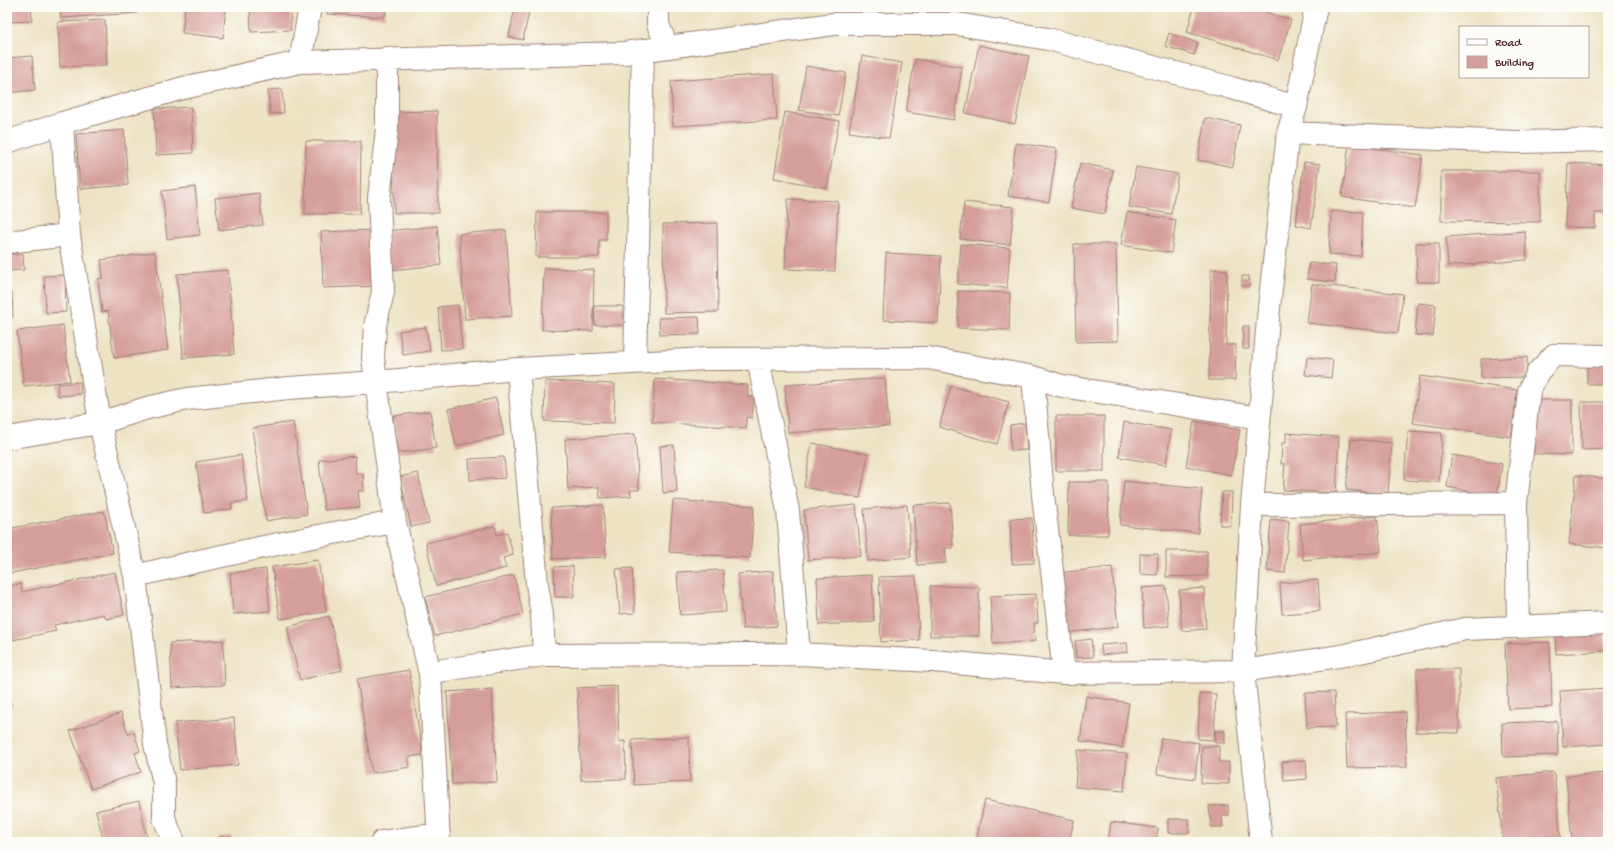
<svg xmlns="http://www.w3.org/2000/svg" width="1615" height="849" font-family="'Gochi Hand',sans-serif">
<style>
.building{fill:#d69e9a}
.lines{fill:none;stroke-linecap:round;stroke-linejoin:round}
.street-casing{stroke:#9c8178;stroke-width:24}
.street{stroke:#fff;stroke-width:22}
</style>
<rect width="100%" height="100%" fill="#fdfcf7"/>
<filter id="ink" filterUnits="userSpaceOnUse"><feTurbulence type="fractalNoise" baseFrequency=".025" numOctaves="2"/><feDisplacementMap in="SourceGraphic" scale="8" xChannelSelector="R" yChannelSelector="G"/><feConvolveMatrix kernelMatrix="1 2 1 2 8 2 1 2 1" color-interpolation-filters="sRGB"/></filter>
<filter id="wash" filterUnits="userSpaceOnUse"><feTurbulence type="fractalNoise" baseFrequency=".012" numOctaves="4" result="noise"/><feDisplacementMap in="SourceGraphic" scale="16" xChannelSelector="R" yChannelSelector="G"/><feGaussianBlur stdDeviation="0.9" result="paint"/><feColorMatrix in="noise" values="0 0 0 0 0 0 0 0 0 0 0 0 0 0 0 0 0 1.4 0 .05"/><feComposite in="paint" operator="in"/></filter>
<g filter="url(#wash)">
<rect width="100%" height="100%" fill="#ede3c4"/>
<g id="blocks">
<!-- building -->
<path class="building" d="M7 7H31L32 21 7 22Z
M60 7H137V13L61 18Z
M142 7H169V9L142 11Z
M185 7H226L223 38 182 33Z
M250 7H290L291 30 251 32Z
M327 7H386L385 17 327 14Z
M515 7H530L523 40 509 37Z
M1194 7H1249L1291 20 1278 60 1187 32Z
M105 20 107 65 60 67 58 22Z
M1169 33 1198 43 1194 55 1165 46Z
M979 45 1029 56 1015 124 965 113Z
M32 56 35 90 7 93V58Z
M862 56 902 63 889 138 849 132Z
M915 59 962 67 954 120 906 112Z
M806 66 846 73 838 116 799 110Z
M774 74 777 120 673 126 671 81Z
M282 89 284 113 270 114 268 90Z
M191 107 193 153 156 155 154 109Z
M437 111 438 213H394L393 112Z
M785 112 839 121 827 188 774 178Z
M1205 118 1240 125 1233 167 1198 160Z
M124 130 128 185 80 189 76 134Z
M306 141H361L360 214H305Z
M1016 143 1057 149 1049 202 1008 196Z
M1349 145 1423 155 1415 208 1342 197Z
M1304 162 1320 164 1311 228 1296 225Z
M1080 163 1113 170 1105 214 1071 208Z
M1568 163 1608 165V213H1595V228L1565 227Z
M1136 167 1178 174 1171 214 1129 207Z
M1441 171H1540V222L1441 221Z
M195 187 200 235 167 239 162 191Z
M259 193 263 225 219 230 215 198Z
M788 199 838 201 835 271 785 269Z
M964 202 1014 207 1010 245 960 239Z
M1331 211 1363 212 1361 256 1329 254Z
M537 212H606V240H599V257H536Z
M1127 212 1176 220 1171 253 1121 245Z
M717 223 718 312 664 313 663 224Z
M437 226 441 265 390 270 386 231Z
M375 230 377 286 323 288 321 232Z
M506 230 512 316 465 319 459 234Z
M1525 231 1527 260 1448 266 1446 237Z
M1416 243H1439V282H1417Z
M961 244 1010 248 1007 288 958 284Z
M1074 244H1116L1118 341 1076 342Z
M155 252 168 350 114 358 108 311 102 312 98 279 103 278 101 260Z
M886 253 941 256 938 323 883 320Z
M7 254H23L24 270 7 271Z
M1309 263 1336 265 1335 282 1307 279Z
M544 268 594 270 593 331 542 330Z
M1211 269 1227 270 1226 345H1236L1235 380H1209Z
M228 270 234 354 183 358 177 274Z
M65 275 66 312 46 313 44 276Z
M1242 276H1249L1250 286H1242Z
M1312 284 1403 294 1398 333 1307 323Z
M958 291 1010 293 1009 330 958 328Z
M7 293H12L13 317H7Z
M1418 303 1436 305 1433 336 1415 335Z
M458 305 462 349 441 350 438 307Z
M594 306H623V325H595Z
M699 317 700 334 660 335 659 318Z
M63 325 70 381 24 386 17 331Z
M1243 326H1249V349H1243Z
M426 327 430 351 403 355 399 331Z
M1307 357 1333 360 1331 378 1305 375Z
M1527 357V377L1481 378V359Z
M1587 363 1608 364V384H1587Z
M1420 376 1517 390 1511 437 1413 423Z
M885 378 889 426 788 433 785 385Z
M655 379 748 385V397H754L752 418 746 417V428L652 422Z
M545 381 615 384 614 423 544 421Z
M80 382 81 394 58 396 57 384Z
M951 386 1009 402 997 444 939 427Z
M496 398 504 435 456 446 448 409Z
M1535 400H1572V455L1534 454Z
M1581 402H1608V449L1582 450Z
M430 411 436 448 398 453 393 416Z
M1056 416H1104V471H1056Z
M1194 421 1240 430 1231 475 1186 466Z
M293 422 307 514 266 521 252 428Z
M1124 422 1171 430 1166 465 1119 457Z
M1025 423 1027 450 1011 451 1010 425Z
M1408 431 1442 433 1439 482 1404 480Z
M1286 433 1339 437 1336 493 1283 490 1285 464H1281L1282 443H1286Z
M635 434 639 490H630L631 496 600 498 599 487 568 489 565 439Z
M1351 439 1392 443 1388 494 1346 490Z
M812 443 868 454 860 498 804 487Z
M674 445 677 492 663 493 660 446Z
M241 455 248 501 231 503 232 509 204 513 196 462Z
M1452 455 1502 464 1497 496 1447 487Z
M355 456 356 474H363L364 491H358L360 507 324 510 319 460Z
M504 457 506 478 470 480 469 459Z
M418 473 429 523 411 527 400 477Z
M1576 475 1608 479V548L1569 544Z
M1124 481 1202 489 1198 533 1120 525Z
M1069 482H1109L1108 535H1068Z
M1222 492H1232L1231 526 1220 525Z
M673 500 754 506 750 558 669 552Z
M950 503 953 548H945L946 563 917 565 913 505Z
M603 505 606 557 553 559 551 508Z
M856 505 861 556 808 560 804 510Z
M907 505 911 557 868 561 864 509Z
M104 511 113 553 7 574V529Z
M1377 516 1381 552 1303 560 1300 524Z
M1032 518 1034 563 1012 564 1010 519Z
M1271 519 1289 521 1285 573 1267 571Z
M495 526 497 535 507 532 513 555 503 558 506 568 436 586 426 543Z
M1166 551H1207V576L1166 577Z
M1140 554H1158L1157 575 1140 574Z
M318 560 326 612 280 619 272 567Z
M573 566 574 597H555L554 567Z
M1112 567 1118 627 1064 633 1058 573Z
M632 568 635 613 620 614 616 569Z
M266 569 270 611 233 614 230 573Z
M723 570 726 612 680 615 677 572Z
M773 571 777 626 743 629 738 574Z
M115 572 124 615 106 619 104 614 54 625 56 631 13 640 7 613V586L21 584 22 592Z
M514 575 523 614 435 636 425 597Z
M872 575 874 622 819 625 817 578Z
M916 576 919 640 881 642 879 577Z
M1318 580 1320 611 1282 614 1280 583Z
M930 586 979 587V636H930Z
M1166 586 1169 626 1144 628 1142 588Z
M1204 588 1206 629 1182 631 1179 590Z
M1036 594 1038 623H1034L1035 641 993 644 990 596Z
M329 616 342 670 300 680 287 627Z
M1605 633 1606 651 1556 654 1555 636Z
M1091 639 1093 657 1076 658 1075 641Z
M223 640 225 685 172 688 170 643Z
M1550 642 1552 707 1508 709 1505 644Z
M1127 643 1128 652 1102 655 1101 645Z
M1417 669H1459V733L1416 732Z
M409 670 423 755 408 757 410 767 372 773 357 679Z
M617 686 619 742 625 741 626 779 581 780 577 688Z
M1608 688V744L1563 747 1560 691Z
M7 689 11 706H7Z
M492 689 497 782 452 784 447 692Z
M1334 692 1336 727 1307 728 1305 693Z
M1200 693 1216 694 1214 740 1198 739Z
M1086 696 1129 703 1122 748 1080 741Z
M1405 712 1407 767 1347 768 1345 714Z
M121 713 128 734 134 732 140 751 135 753 141 772 91 789 70 731Z
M234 718 238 765 180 770 175 723Z
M1557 721 1558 755 1503 757 1502 723Z
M1215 731H1225V743H1215Z
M689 737 690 782 634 785 632 740Z
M1161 738 1199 743 1195 779 1157 774Z
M1202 746H1219V762H1229V784L1201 783Z
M1078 750 1127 754 1124 791 1075 787Z
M1306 760 1307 779 1284 781 1282 762Z
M1554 772 1561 842H1503L1496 778Z
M1608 773V842H1572L1566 776Z
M985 800 1074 820 1069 842H976Z
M139 801 148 842H104L96 811Z
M1228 805 1229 816H1222L1223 827H1211L1209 806Z
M1168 819H1189V833H1168Z
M1111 822 1158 828 1156 842H1108Z
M231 836 232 842H219V837Z"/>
</g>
</g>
<g filter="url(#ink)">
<use href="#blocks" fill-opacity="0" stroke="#9c8178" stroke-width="1"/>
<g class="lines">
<defs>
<path id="street" d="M658 7V24L667 47
M387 58V129L379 198 383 292 375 326 373 358 395 522
M300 62 310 7
M62 123 69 235 100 423 135 576 155 744 164 783V818L174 842
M1288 133 1516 142 1608 140
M7 142 62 123 183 88 300 62 625 53 834 24H957L1048 39 1232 88 1296 107
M7 242 69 235
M758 359 788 511 799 654
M635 362 643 50
M1033 377 1043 495 1064 673
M7 438 100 423 147 408 187 399 289 388 377 382 518 369 707 359 928 358 1033 377 1062 386 1259 418
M1252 505 1516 503
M135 576C221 555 307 537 395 522L430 674
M1518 627 1516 503 1529 391 1538 372 1554 355 1608 356
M544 655 799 654 933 661 1064 673 1243 671 1346 655 1465 629 1608 623
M382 842 439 834
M439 842 430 674 444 670 544 655 542 615 537 584 518 369
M1261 842 1243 671 1252 505 1269 308 1288 133 1296 107 1316 7"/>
</defs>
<!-- street casing -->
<use href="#street" class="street-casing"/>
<!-- street -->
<use href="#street" class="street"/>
</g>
</g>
<!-- margin -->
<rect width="1615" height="849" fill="none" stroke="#fdfcf7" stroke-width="24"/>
<!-- legend -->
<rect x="1459" y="26" width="130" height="52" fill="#fdfcf7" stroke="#b5a4a5"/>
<rect x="1467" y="39" width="20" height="6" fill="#ffffff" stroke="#b5a4a5"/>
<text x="1495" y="46" font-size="12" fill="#4a1f2b">Road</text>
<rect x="1467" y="56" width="20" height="12" fill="#d69e9a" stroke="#b5a4a5"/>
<text x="1495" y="66" font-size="12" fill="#4a1f2b">Building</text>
</svg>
